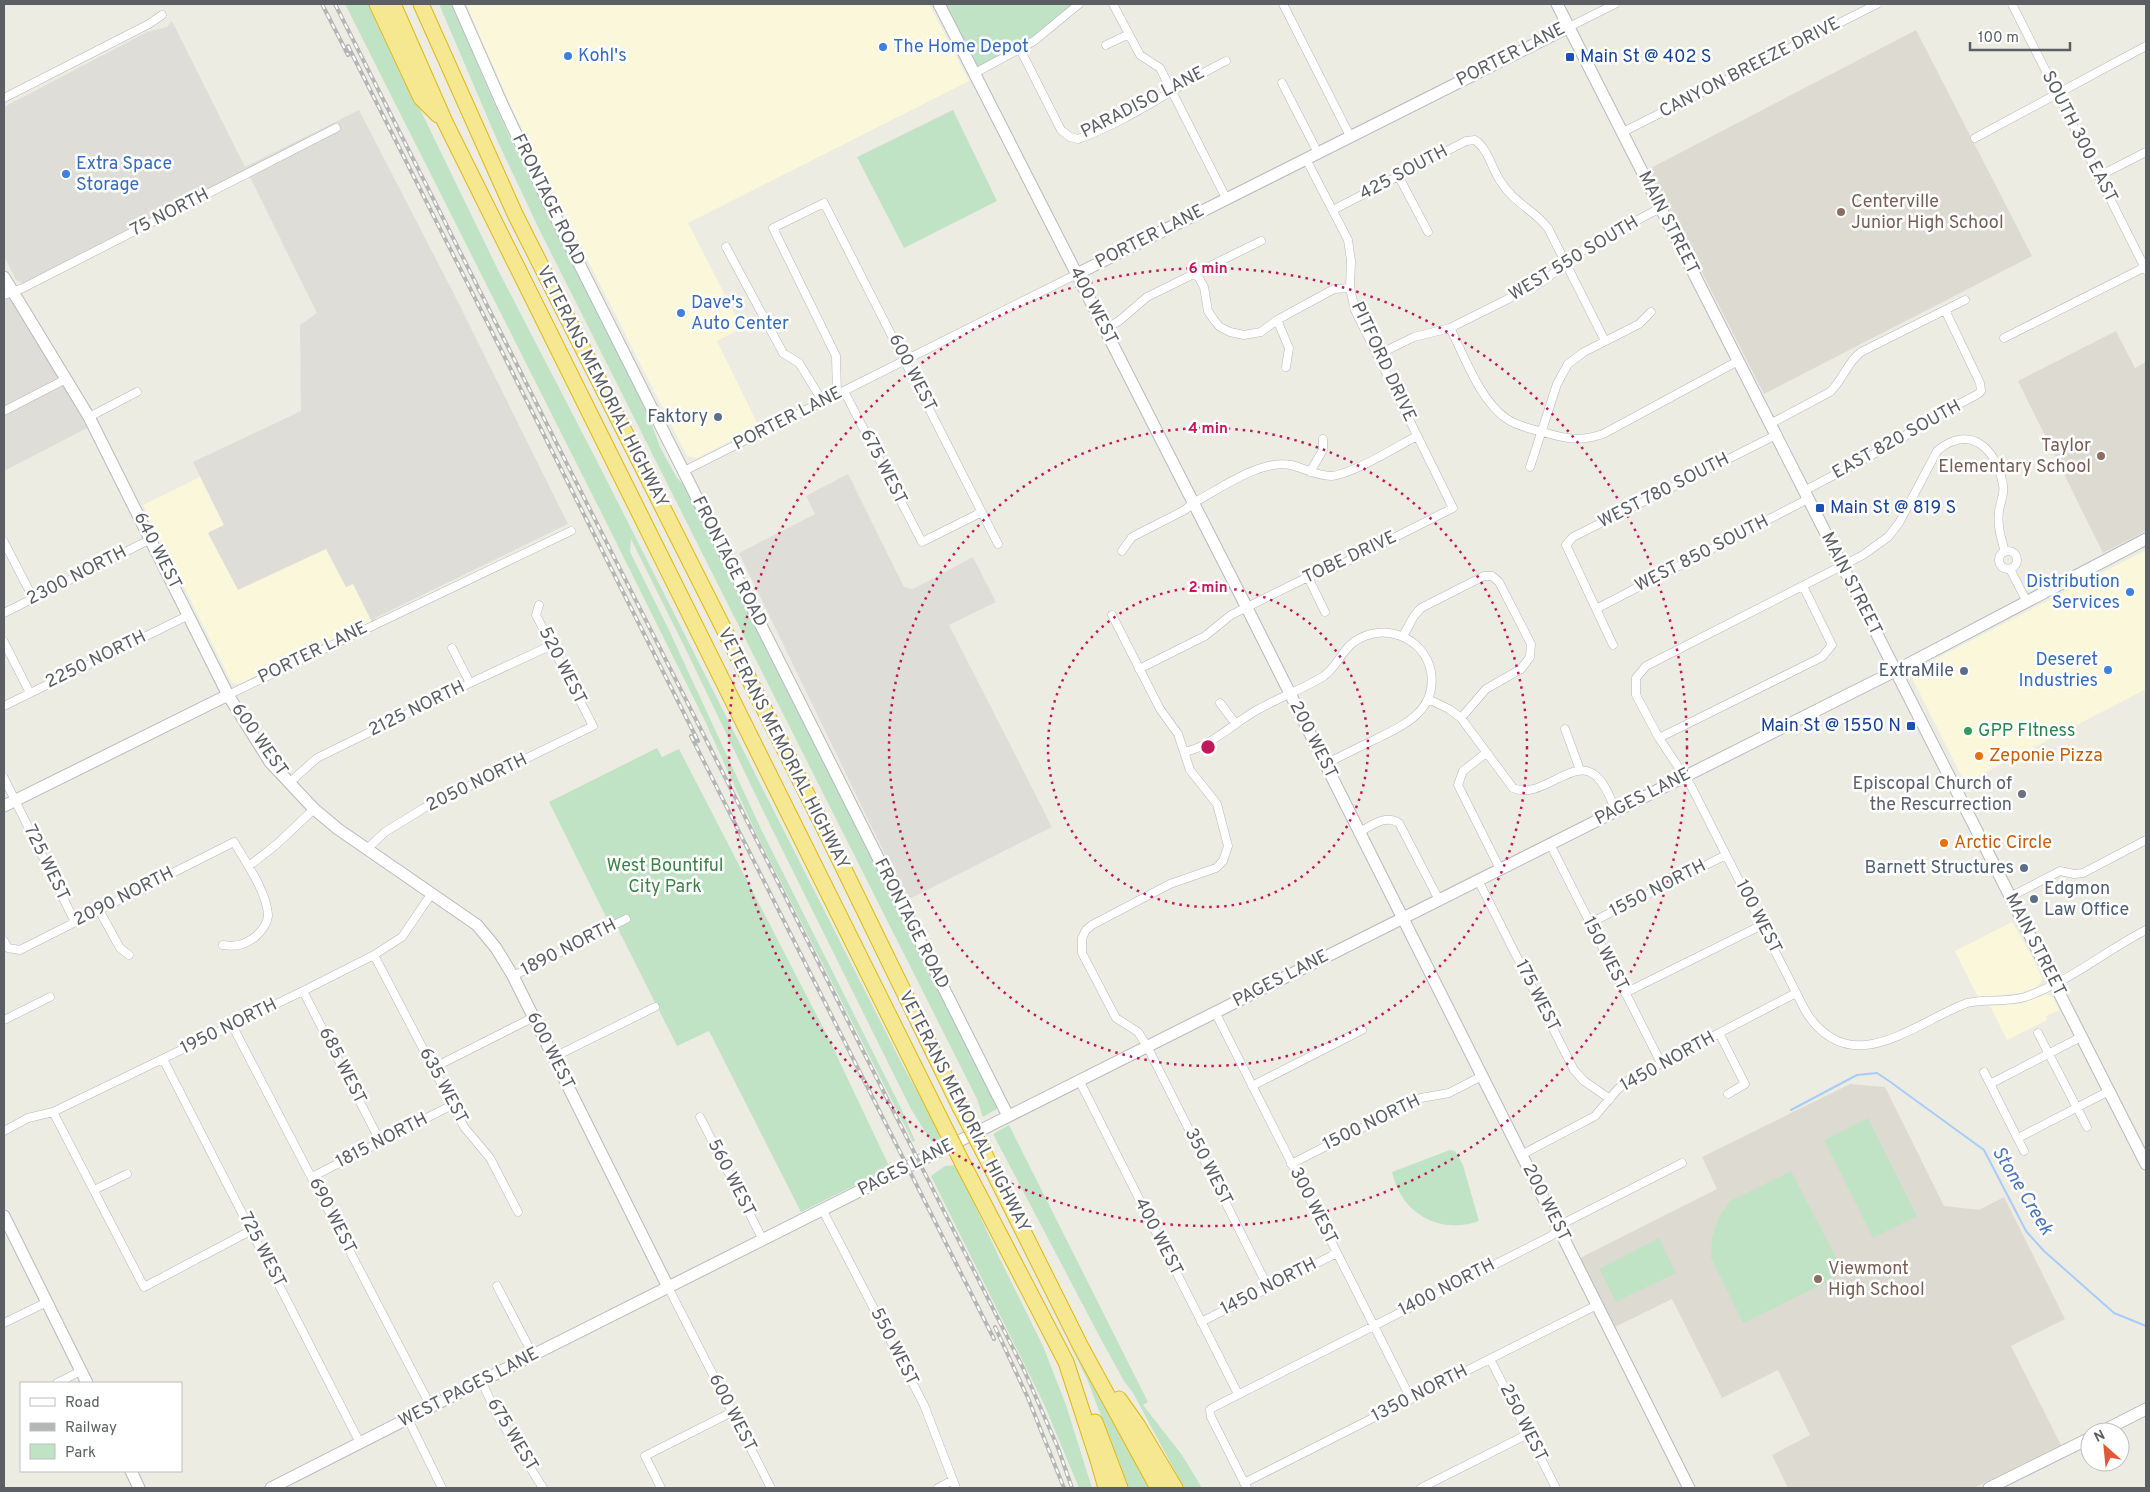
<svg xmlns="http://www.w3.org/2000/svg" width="2150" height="1492" font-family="Overpass,sans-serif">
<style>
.commercial{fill:#fbf7da}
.industrial{fill:#dfddd7}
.education{fill:#dddbd1}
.green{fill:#c1e3c5}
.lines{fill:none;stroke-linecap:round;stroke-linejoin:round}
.stream{stroke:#a7ccf9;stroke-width:2}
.street-casing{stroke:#b6b8bd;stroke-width:9}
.secondary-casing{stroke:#b7b9be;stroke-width:13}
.highway-casing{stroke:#e1b70f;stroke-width:17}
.street{stroke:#fff;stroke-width:8}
.secondary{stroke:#fff;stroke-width:11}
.highway{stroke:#f6e891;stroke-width:15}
.rail-casing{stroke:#b4b5b5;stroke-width:4}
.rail{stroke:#fff;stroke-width:2;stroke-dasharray:5.5;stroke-linecap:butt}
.highway-bridge-casing{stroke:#e1b70f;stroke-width:17;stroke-linecap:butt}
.highway-bridge{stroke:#f6e891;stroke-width:15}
.ring{fill:none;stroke:#c2185b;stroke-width:2.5;stroke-dasharray:2.5 5}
.shop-dot{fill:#3f7fe0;stroke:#fff;stroke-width:2}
.transit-dot{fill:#1a4fb4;stroke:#fff;stroke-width:2}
.education-dot{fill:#8d6e63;stroke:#fff;stroke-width:2}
.service-dot{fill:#5c6f8a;stroke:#fff;stroke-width:2}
.leisure-dot{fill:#2e9e5b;stroke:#fff;stroke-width:2}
.food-dot{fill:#e8710a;stroke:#fff;stroke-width:2}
.worship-dot{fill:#6b7280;stroke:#fff;stroke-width:2}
.labels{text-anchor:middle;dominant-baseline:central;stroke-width:5;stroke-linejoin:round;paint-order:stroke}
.shop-label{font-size:18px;fill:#366cbe;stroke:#fff;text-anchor:start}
.street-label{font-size:18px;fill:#5b5e63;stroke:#fff}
.transit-label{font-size:18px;fill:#164399;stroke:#fff;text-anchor:start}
.education-label{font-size:18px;fill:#785e54;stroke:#fff;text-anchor:start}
.service-label{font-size:18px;fill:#4e5e75;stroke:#fff;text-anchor:end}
.leisure-label{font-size:18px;fill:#27864d;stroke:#fff;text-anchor:start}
.food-label{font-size:18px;fill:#c56008;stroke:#fff;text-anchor:start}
.worship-label{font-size:18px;fill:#5b616d;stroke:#fff;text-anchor:end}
.park-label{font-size:18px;fill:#3b8346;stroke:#fff}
.water-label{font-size:19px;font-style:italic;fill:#4b75bb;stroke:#fff}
.centre{fill:#c2185b;stroke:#fff;stroke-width:2.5}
.ring-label{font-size:15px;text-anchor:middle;font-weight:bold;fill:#c2185b;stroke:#fff;stroke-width:5;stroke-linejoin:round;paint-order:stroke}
</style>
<rect width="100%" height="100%" fill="#edece3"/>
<!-- commercial -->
<path class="commercial" d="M466 4H929L969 81 688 223 742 328 717 341 759 427 697 458 687 456 535 156 509 102Z
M200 477 224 525 208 532 326 549 346 587 353 584 372 622 350 633 302 651 277 663 273 667 239 684 232 683 143 505Z
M2146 550V689L1965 783 1912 678 1914 670Z
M2012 922 2031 954 2042 978V981L2035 988 2020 993 1978 997 1955 951Z
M2046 994 2053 997 2059 1010 2046 1016 2047 1020 2007 1040 1990 1006 2020 1004Z"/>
<!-- industrial -->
<path class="industrial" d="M172 21 245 167 359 110 456 298 568 524 377 617 372 622 353 584 346 587 326 549 238 590 208 533 224 525 193 462 301 411 300 325 317 313 247 171 24 284 16 280 4 256V107L147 32 167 27Z
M4 290 71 397 87 428 4 471Z
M848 474 904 587 913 589 973 557 996 602 949 625 1052 827 907 900 739 553 815 514 806 496Z"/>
<!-- education -->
<path class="education" d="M1916 30 2032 256 1764 394 1649 169Z
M2116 331 2135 368 2146 362V531L2103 553 2018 381Z
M1850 1084 1885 1087 1944 1206 1979 1210 2004 1197 2065 1319 2011 1346 2061 1445 1974 1488H1788L1772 1455 1810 1435 1778 1370 1722 1398 1672 1299 1615 1327 1580 1258 1717 1189 1702 1157Z"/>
<!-- green -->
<path class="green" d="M345 4H369L499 272 599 465 902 1064 943 1138 935 1142 931 1141 911 1109 770 825 689 656 631 539 630 552 668 628 761 829 900 1106 915 1141 913 1142 755 831 705 721 607 524Z
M439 4H452C484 79 515 157 557 229L648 414 660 447 677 478 684 485 998 1108 983 1117 977 1099 539 229 498 142Z
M939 4H1079L1049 30 975 73Z
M953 110 997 201 904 248 857 157Z
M657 748 662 757 679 749 828 1037 890 1168 801 1212 709 1031 677 1046 618 929 608 921 549 802Z
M1868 1118 1917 1216 1873 1238 1824 1140Z
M1009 1125 1148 1402 1143 1405 1182 1455 1202 1488H1184L1133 1393 1124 1381 1103 1343 993 1134Z
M1450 1150 1455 1151 1463 1165 1479 1221C1440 1235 1401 1214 1392 1172Z
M956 1165 999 1257 1043 1346 1066 1405 1092 1488H1079L1044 1404 931 1176 945 1166Z
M1791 1171 1839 1263 1835 1275 1830 1277 1831 1280 1743 1323 1711 1258 1712 1237 1718 1219 1730 1201Z
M1659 1238 1676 1273 1616 1302 1599 1269Z
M1071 1347 1140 1469 1148 1488H1128L1087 1379Z"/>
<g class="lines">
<!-- stream -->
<path class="stream" d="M1791 1110 1857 1075 1877 1073 1889 1081 1984 1150 2026 1231 2044 1251 2114 1313 2146 1326"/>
<defs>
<path id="street" d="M1113 4 1140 55 1160 68 1226 198
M1283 4 1350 136
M2012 4 2146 270
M1569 27 1615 4
M1106 45 1129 34
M1020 49 1061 130 1070 137 1078 139C1131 120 1177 85 1226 61
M975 73 1034 41 1079 4
M1282 83 1318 153
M4 98 149 24 162 15
M1623 132 1877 4
M1975 138 2146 46
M1398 175 1428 232
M2099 176 2146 152
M1333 210 1466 141 1475 140C1489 150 1491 168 1501 182 1513 202 1534 210 1548 228L1605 341
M726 247 783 353 799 363 823 402
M1196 273 1204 287 1208 311 1214 320 1220 327 1230 332 1244 335 1261 332 1277 320 1334 289 1350 288
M4 295 23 288 336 128
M1277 320 1289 348 1286 367
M1450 328C1465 357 1480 401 1507 419 1517 426 1531 429 1543 432 1566 439 1579 442 1603 434L1738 361
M1105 329 1119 321 1147 297 1261 241
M2004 338 2145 267
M1377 355 1414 337 1450 328 1542 282 1586 248 1660 208
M844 391 922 542 982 512
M837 394 836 356 773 228 824 203 998 544
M4 411 66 379
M89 417 137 392
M1770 424 1830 392C1843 380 1847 362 1861 352L1965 300
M1530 467 1557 384 1568 364 1584 352 1639 324 1651 312
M684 471 1077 274
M1310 472 1323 450V439
M1804 491 1902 439 1914 428 1978 394 1981 391 1980 383 1945 310
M4 542 33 598
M1122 551 1132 537 1185 510 1193 503C1220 489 1260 459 1291 465 1304 468 1317 476 1331 476 1351 475 1398 446 1417 436
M1999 560a9 9 0 1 1 18 0a9 9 0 1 1-18 0Z
M2005 552C2001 538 1997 525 1999 511 2000 503 2005 493 2003 485 1997 449 1970 423 1937 451L1899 523 1888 537 1863 555 1646 666 1636 678V695L1659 738 1691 786 1806 1012C1851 1082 1914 1023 1967 1003 1986 998 2006 1003 2025 997 2069 982 2105 951 2146 930
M2010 569 2027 602
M1308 577 1325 612
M1596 609 1808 499
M4 613 151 539
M1112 615 1160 709 1178 734 1190 770 1217 804 1228 846 1223 861 1216 868 1170 884 1092 925 1086 930 1082 938V953L1116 1018 1138 1032 1147 1046 1268 1287
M1403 636 1414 616 1421 608 1484 576H1492L1499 582 1531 644 1530 657 1521 669 1486 689 1461 718
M4 642 30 693
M1613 645 1566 545 1573 537 1776 435
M452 648 470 683
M1139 669 1205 636 1231 615 1308 577 1334 568 1453 508 1355 310 1350 288 1351 261 1348 240 1306 159
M228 695 571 531
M1428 699 1449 709 1461 718 1513 788C1542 801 1574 754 1597 777 1606 785 1611 800 1616 811
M1220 703 1236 724
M4 706 189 615
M1565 729 1580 770
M1659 738 1822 657 1832 645 1803 586
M1185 752C1213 745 1232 724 1257 710 1278 698 1303 689 1324 676 1337 667 1341 651 1354 642 1382 621 1425 637 1431 672 1437 710 1405 725 1376 739 1359 747 1342 756 1325 764
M1486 753 1463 771 1458 785 1500 869
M4 778 75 922
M289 783 317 758 470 683 552 645
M1359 832C1372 826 1385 814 1399 823L1439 900
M1550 844 1661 1063
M367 849 385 832 424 808 593 726 536 615 539 605
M249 866 277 844 314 809
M1478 880 1574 1070 1584 1081 1610 1099
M2010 897 2060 871 2074 874 2083 873 2146 840
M99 910 120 948 129 955
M1590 923 1726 855
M4 941 8 948 20 950 234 842C245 861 267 892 268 915 268 923 261 932 255 937 244 945 236 947 223 945
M374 955 464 1127 490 1158 518 1212
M513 976 626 919
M303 991 380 1141
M1625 993 1762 925
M1215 1012 1411 1399
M4 1020 50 997
M232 1025 431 1407
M1719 1033 1745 1084 1728 1094
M2038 1033 2087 1127
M554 1057 655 1007
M163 1059 360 1443
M433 1068 534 1017
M1984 1072 2024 1151
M1079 1080 1238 1394
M1990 1084 2081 1037
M1252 1086 1362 1030
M53 1112 144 1287 252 1230
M700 1117 763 1240
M4 1131 28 1118 53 1112 303 991 374 955 402 937 432 893
M2018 1138 2109 1091
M1521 1155 1595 1116 1617 1090 1629 1080 1796 993
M1291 1164 1421 1098 1449 1093 1482 1076
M312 1177 452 1105
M94 1190 127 1174
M822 1209 924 1405 956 1488
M497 1286 533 1355
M668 1287 771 1488
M1201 1322 1337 1253
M4 1323 47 1302
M1490 1359 1556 1488
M482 1382 497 1415 543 1488
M57 1383 81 1371
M408 1419 442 1488
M1244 1483 1597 1305
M661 1488 645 1456 732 1412
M938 1488 953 1480
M1247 1488 1211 1417 1210 1410 1212 1408 1551 1236 1566 1222 1682 1163
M1421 1488 1528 1434"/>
<path id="secondary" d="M458 4 502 104 549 204 1008 1116
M939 4 1247 608 1689 1488
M1557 4 2146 1164
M1077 274 1569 27
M4 277 89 417 228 695 270 762 314 809 338 829 477 925 496 948 513 976 668 1287
M4 806 228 695
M4 1216 87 1383
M2101 1432 2146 1409
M131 1471 139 1488
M271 1488 533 1355 1895 671 2146 539
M1989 1488 2090 1438"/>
<path id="highway" d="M377 4 421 98 438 115
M393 4 445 122 940 1118
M421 4 515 214 822 824 960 1107
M983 1151 1081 1347 1158 1488
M963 1164 1066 1362 1098 1460 1106 1488
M1119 1399 1138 1426 1175 1488
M1095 1422 1120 1488"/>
</defs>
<!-- street casing -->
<use href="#street" class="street-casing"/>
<!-- secondary casing -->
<use href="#secondary" class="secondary-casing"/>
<!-- highway casing -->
<use href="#highway" class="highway-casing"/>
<!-- street -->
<use href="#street" class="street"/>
<!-- secondary -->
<use href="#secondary" class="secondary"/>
<!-- highway -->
<use href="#highway" class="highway"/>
<defs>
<path id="rail" d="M322 4 348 55
M335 4 1024 1370 1058 1448 1072 1488
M348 46 698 741
M691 736 994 1339
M995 1327 1028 1398 1064 1488"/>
</defs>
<!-- rail casing -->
<use href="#rail" class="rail-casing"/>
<!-- rail -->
<use href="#rail" class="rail"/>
<defs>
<path id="highway-bridge" d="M960 1107 983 1151
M940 1118 963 1164"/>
</defs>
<!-- highway-bridge casing -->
<use href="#highway-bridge" class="highway-bridge-casing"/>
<!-- highway-bridge -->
<use href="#highway-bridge" class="highway-bridge"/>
</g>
<!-- distance rings -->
<g class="ring">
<circle cx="1208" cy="747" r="160"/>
<circle cx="1208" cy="747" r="319"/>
<circle cx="1208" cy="747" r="479"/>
</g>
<!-- markers -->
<g class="shop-dot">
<circle cx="883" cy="47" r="5"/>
<circle cx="568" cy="56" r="5"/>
<circle cx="66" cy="174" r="5"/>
<circle cx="681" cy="313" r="5"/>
<circle cx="2130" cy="592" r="5"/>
<circle cx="2108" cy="670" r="5"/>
</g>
<g class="transit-dot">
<rect x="1565" y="52" width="10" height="10" rx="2.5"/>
<rect x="1815" y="503" width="10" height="10" rx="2.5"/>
<rect x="1906" y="721" width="10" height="10" rx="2.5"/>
</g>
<g class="education-dot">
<circle cx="1841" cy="212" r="5"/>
<circle cx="2101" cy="456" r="5"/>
<circle cx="1818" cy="1279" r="5"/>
</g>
<g class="service-dot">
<circle cx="718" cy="417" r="5"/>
<circle cx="1964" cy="671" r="5"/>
<circle cx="2024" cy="868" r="5"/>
<circle cx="2034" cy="899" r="5"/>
</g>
<circle class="leisure-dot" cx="1968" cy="731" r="5"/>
<g class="food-dot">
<circle cx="1979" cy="756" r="5"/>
<circle cx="1944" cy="843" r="5"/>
</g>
<circle class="worship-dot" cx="2022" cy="794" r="5"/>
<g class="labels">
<!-- shop labels -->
<g class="shop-label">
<text x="893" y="47">The Home Depot</text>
<text x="578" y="56">Kohl's</text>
<text x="76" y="164">Extra Space<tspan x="76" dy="21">Storage</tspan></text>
<text x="691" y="303">Dave's<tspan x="691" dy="21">Auto Center</tspan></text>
<text x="2120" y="582" text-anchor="end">Distribution<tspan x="2120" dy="21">Services</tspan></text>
<text x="2098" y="660" text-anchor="end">Deseret<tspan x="2098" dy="21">Industries</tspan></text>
</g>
<!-- street labels -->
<g class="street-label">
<text transform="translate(1511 55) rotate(-27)">PORTER LANE</text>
<text transform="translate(1750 68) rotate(-27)">CANYON BREEZE DRIVE</text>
<text transform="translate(1143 103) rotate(-27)">PARADISO LANE</text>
<text transform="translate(2079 137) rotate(63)">SOUTH 300 EAST</text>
<text transform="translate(1404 173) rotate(-28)">425 SOUTH</text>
<text transform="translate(548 200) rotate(64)">FRONTAGE ROAD</text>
<text transform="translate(170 213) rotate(-27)">75 NORTH</text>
<text transform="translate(1668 223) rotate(63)">MAIN STREET</text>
<text transform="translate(1150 237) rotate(-27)">PORTER LANE</text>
<text transform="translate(1574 259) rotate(-31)">WEST 550 SOUTH</text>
<text transform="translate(1093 306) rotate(63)">400 WEST</text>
<text transform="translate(1383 362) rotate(65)">PITFORD DRIVE</text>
<text transform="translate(912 373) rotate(63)">600 WEST</text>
<text transform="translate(602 387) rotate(63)">VETERANS MEMORIAL HIGHWAY</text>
<text transform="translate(788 419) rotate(-27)">PORTER LANE</text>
<text transform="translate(1897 440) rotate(-29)">EAST 820 SOUTH</text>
<text transform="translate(883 467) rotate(63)">675 WEST</text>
<text transform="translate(1664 491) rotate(-27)">WEST 780 SOUTH</text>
<text transform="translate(157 551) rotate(63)">640 WEST</text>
<text transform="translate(1702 554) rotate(-27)">WEST 850 SOUTH</text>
<text transform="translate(1350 558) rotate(-25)">TOBE DRIVE</text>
<text transform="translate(729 562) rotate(63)">FRONTAGE ROAD</text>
<text transform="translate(77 576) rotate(-27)">2300 NORTH</text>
<text transform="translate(1851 584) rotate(63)">MAIN STREET</text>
<text transform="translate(313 653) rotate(-26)">PORTER LANE</text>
<text transform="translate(96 660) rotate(-26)">2250 NORTH</text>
<text transform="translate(562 666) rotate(63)">520 WEST</text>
<text transform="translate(417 709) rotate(-26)">2125 NORTH</text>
<text transform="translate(259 740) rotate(55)">600 WEST</text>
<text transform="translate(1313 740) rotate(63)">200 WEST</text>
<text transform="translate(783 749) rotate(63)">VETERANS MEMORIAL HIGHWAY</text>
<text transform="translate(477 783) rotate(-26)">2050 NORTH</text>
<text transform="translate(1643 797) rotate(-27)">PAGES LANE</text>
<text transform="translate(46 863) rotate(64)">725 WEST</text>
<text transform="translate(1658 889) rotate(-27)">1550 NORTH</text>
<text transform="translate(124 897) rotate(-27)">2090 NORTH</text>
<text transform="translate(1758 917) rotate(63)">100 WEST</text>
<text transform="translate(911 924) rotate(63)">FRONTAGE ROAD</text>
<text transform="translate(2035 945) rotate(63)">MAIN STREET</text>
<text transform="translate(569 948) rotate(-27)">1890 NORTH</text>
<text transform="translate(1605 954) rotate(63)">150 WEST</text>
<text transform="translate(1281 979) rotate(-27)">PAGES LANE</text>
<text transform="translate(1537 996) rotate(63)">175 WEST</text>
<text transform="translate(229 1027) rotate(-26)">1950 NORTH</text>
<text transform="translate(550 1051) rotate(63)">600 WEST</text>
<text transform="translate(1668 1062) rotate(-29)">1450 NORTH</text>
<text transform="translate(342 1066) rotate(63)">685 WEST</text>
<text transform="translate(443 1086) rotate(62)">635 WEST</text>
<text transform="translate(964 1112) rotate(63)">VETERANS MEMORIAL HIGHWAY</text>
<text transform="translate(1372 1123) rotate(-26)">1500 NORTH</text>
<text transform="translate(382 1141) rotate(-27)">1815 NORTH</text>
<text transform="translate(1208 1167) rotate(63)">350 WEST</text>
<text transform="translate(906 1168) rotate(-27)">PAGES LANE</text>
<text transform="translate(731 1178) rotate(63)">560 WEST</text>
<text transform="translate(1546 1203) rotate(63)">200 WEST</text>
<text transform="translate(1313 1206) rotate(63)">300 WEST</text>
<text transform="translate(332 1216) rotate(63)">690 WEST</text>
<text transform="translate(1158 1237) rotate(63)">400 WEST</text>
<text transform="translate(262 1250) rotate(63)">725 WEST</text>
<text transform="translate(1269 1287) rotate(-27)">1450 NORTH</text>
<text transform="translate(1447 1288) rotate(-27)">1400 NORTH</text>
<text transform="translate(894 1347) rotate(63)">550 WEST</text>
<text transform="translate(469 1388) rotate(-27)">WEST PAGES LANE</text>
<text transform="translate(1420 1394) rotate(-27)">1350 NORTH</text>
<text transform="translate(732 1413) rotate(63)">600 WEST</text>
<text transform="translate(1523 1423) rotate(63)">250 WEST</text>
<text transform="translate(512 1435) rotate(59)">675 WEST</text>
</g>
<!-- transit labels -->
<g class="transit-label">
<text x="1580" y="57">Main St @ 402 S</text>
<text x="1830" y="508">Main St @ 819 S</text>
<text x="1901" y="726" text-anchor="end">Main St @ 1550 N</text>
</g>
<!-- education labels -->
<g class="education-label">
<text x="1851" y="202">Centerville<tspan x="1851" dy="21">Junior High School</tspan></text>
<text x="2091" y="446" text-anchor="end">Taylor<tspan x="2091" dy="21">Elementary School</tspan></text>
<text x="1828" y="1269">Viewmont<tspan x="1828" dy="21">High School</tspan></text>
</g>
<!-- service labels -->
<g class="service-label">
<text x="708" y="417">Faktory</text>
<text x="1954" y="671">ExtraMile</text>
<text x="2014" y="868">Barnett Structures</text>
<text x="2044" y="889" text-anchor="start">Edgmon<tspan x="2044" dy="21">Law Office</tspan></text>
</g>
<!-- leisure labels -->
<g class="leisure-label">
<text x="1978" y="731">GPP FItness</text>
</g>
<!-- food labels -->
<g class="food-label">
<text x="1989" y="756">Zeponie Pizza</text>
<text x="1954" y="843">Arctic Circle</text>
</g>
<!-- worship labels -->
<g class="worship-label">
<text x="2012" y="784">Episcopal Church of<tspan x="2012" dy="21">the Rescurrection</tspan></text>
</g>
<!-- park labels -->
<g class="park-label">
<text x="665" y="866">West Bountiful<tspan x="665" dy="21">City Park</tspan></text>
</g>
<!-- water labels -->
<g class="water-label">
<text transform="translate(2022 1191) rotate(59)">Stone Creek</text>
</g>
</g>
<circle cx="1208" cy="747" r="8" class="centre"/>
<g class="ring-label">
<text x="1208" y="273">6 min</text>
<text x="1208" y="433">4 min</text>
<text x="1208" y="592">2 min</text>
</g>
<!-- border -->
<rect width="2150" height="1492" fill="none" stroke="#5b5e63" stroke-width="10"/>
<!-- legend -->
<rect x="20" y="1382" width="162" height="90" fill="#ffffff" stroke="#bdbfc1"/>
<rect x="30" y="1398" width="25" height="8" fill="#ffffff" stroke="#bdbfc1"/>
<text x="65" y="1407" font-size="15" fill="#5b5e63">Road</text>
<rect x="30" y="1423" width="25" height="8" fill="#b4b5b5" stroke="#bdbfc1"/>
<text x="65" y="1432" font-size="15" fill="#5b5e63">Railway</text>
<rect x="30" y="1444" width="25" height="15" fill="#c1e3c5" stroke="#bdbfc1"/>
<text x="65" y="1457" font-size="15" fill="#5b5e63">Park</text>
<!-- north arrow -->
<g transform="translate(2105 1447) rotate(333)"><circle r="24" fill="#ffffff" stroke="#bdbfc1"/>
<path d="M0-4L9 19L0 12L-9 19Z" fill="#de5839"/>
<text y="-8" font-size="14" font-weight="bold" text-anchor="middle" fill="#5b5e63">N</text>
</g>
<!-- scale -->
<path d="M1970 42v8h100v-8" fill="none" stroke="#5b5e63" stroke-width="2.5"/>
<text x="1978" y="42" font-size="15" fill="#5b5e63" stroke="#ffffff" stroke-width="4" paint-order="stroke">100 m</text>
</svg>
